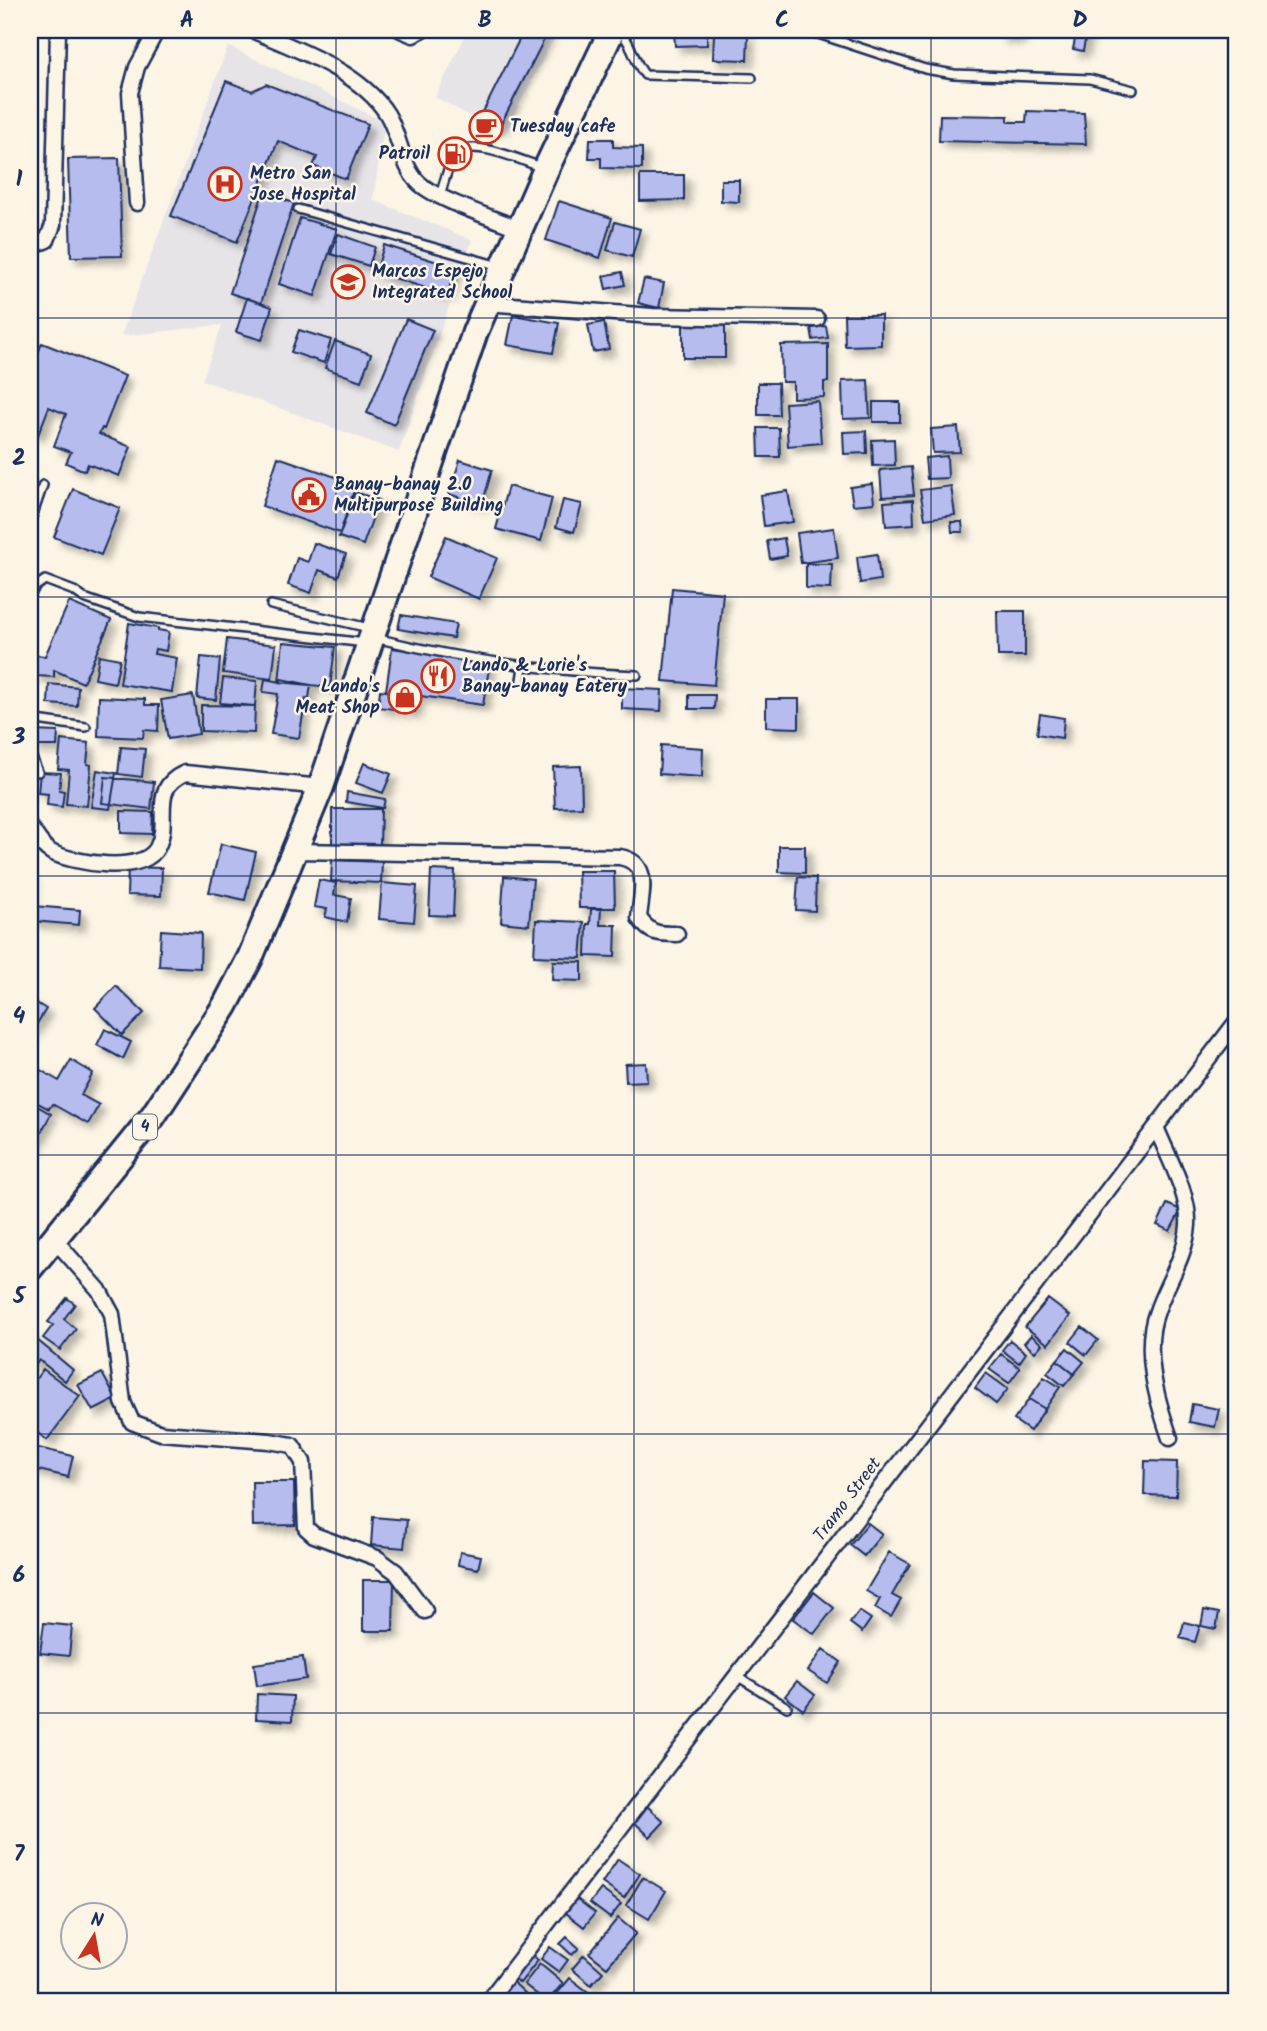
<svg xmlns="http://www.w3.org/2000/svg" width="1267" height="2031" font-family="Kalam,sans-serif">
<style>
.built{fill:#e7e4e7}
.building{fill:#b6bced;stroke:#1b2f5e;stroke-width:2;filter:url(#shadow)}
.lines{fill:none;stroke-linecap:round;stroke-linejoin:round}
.service-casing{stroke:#1b2f5e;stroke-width:12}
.minor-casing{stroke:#1b2f5e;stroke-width:19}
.trunk-casing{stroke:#1b2f5e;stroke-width:30}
.service{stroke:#fcf5e5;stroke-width:7}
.minor{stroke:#fcf5e5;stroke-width:14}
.trunk{stroke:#fcf5e5;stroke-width:24}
.grid{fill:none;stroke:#1b2f5e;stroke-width:2;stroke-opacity:0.55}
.labels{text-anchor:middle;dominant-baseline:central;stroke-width:5;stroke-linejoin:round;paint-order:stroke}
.shield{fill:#fcf5e5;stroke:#5e6a86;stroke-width:2}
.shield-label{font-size:16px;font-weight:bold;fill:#1b2f5e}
.poi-label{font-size:18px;font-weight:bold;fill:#1b2f5e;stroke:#fcf5e5;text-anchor:start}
.street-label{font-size:18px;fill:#1b2f5e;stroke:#fcf5e5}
.neatline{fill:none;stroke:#1b2f5e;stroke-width:2.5}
.grid-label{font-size:23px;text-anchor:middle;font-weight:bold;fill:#1b2f5e}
</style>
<defs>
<filter id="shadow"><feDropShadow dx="6" dy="6" stdDeviation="3.5" flood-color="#0004"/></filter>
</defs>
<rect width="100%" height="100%" fill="#fcf5e5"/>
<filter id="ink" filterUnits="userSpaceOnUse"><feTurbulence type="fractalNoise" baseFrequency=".0143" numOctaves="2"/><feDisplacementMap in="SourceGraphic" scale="14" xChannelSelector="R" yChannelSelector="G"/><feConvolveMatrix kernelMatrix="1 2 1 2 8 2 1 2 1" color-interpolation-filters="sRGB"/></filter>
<g filter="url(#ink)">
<!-- built -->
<path class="built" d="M468 30H558L504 135 435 97Z
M228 46 385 122 373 200 472 240 399 452 202 380 222 325 121 336Z"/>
<!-- building -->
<path class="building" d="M524 30H549L499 128 480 118Z
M674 30H707V45L675 46Z
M1001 30H1020L1019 38 1000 36Z
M1077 30H1087L1083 51 1073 49Z
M714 33 748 35 747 60 713 59Z
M226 81 252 91 266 84 368 124 346 179 313 166 317 157 278 141 237 242 171 216Z
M1027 111 1084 113 1086 144 939 141 940 115 1008 116V122H1026Z
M590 139H613V147L642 148V169L601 168V158H589Z
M119 158 122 256 71 257 68 159Z
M640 175H684V200L640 201Z
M721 180H739V202L721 201Z
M263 193 294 203 261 303 230 293Z
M559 201 612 218 600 258 546 240Z
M300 218 337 229 315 296 279 284Z
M615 222 640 229 632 257 607 250Z
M338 234 375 247 369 266 331 254Z
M384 245 456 268 447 295 376 272Z
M622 272 625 285 606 289 603 276Z
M644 279 664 283 659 308 638 303Z
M247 298 272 307 262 340 236 332Z
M513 315 559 323 553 353 507 345Z
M844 315H881V345L845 346Z
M406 319 433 330 394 425 367 413Z
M604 322 609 349 593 352 588 325Z
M683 324 725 325V358H683Z
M826 326 828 338 813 340 811 328Z
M299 330 331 340 324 363 291 352Z
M335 341 371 354 361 381 325 368Z
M42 343 125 376 104 429 102 428 99 434 131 447 119 476 88 464 85 471 66 463 71 452 54 446 66 414 49 407 38 435 30 431V372Z
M828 344V382H824V397L793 398V382H782L781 345Z
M868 380 870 418 843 419 842 381Z
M758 383H778L779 415H758Z
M818 401 821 443 788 446 785 403Z
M873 402H900V422H873Z
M958 427 960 452 933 453 931 429Z
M758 428H779L780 457H759Z
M866 431 867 453 844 454 843 432Z
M894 439 895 465 873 466 872 440Z
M947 456 948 478 927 479 925 458Z
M278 457 356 484 340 533 262 506Z
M460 460 492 470 482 505 449 494Z
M911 467 914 495 882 497 880 470Z
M872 484 874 503 853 505 850 487Z
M508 486 552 498 541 541 496 529Z
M951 486 955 515 925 519 920 490Z
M73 489 120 508 101 555 54 537Z
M788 491 793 522 764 526 760 495Z
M355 492 379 500 363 545 339 537Z
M563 500 582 504 574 532 556 527Z
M913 500 914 524 886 526 884 502Z
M951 522H962L963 532H952Z
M834 528 838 558 801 563 797 533Z
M446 536 497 558 479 599 428 577Z
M784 538 787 556 770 559 767 541Z
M314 543 346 554 338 577 319 570 311 593 288 585 297 558 308 562Z
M877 554 880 580 860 583 857 557Z
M806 564H832L831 589 806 588Z
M672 588 723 593 714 685 663 681Z
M69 602 111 620 83 683 54 670V677L35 676V655L45 656Z
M997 611H1025V656H998Z
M401 615 456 624 453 638 398 629Z
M129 623 158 628V630L169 632 166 651 155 649 154 654 177 658 172 692 120 684Z
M227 639 276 645 272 679 223 673Z
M283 642 335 647 330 687 279 682Z
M392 648 490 662 483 705 386 691Z
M99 655 120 659 115 683 95 679Z
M201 657 220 659 216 700 197 698Z
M223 678 257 681 255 706 220 703Z
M265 679 281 682V679L311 685 309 698H306L299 738 271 734 278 694 263 692Z
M49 684 78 687 77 706 48 704Z
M622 688 662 690 661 711 622 709Z
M380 690 418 696 415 712 378 707Z
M193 695 199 734 168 739 161 700Z
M689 695H715L714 709H689Z
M99 697 145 699V705H159L158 731 144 730 143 738 98 736Z
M766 699H799V728L766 727Z
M201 705 255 706 254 733 201 731Z
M1040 714 1064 718 1062 738 1037 734Z
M33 731 58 732 57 746H33Z
M61 740 89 743 87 764 91 765 87 806 66 804 69 770 58 769Z
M661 745 703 748 702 777 659 774Z
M121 747 145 749 142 777 118 774Z
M364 763 391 774 383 793 356 783Z
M581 766 582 807 555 808 553 767Z
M30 767H33L30 795Z
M97 770 116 773 110 809 91 807Z
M40 772 61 773 59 790 64 791 62 807 47 805 48 794 38 793Z
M105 777 154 782 151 809 102 803Z
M347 792 385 799 383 808 346 802Z
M332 809H381L380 846 332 845Z
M121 811 153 812 152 834 121 833Z
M221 844 256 852 245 900 209 892Z
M779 846H805V873L779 872Z
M332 860 382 862 381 883 331 881Z
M128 867 162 868 161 896 127 895Z
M431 870 455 871 453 916 429 915Z
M578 871H614L615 908H579Z
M30 875H31V913H30Z
M504 876 533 879 529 925 501 922Z
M798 877 816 878 815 911 796 910Z
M319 880 336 883 334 895 351 898 347 922 325 917 327 909 314 907Z
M382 883 417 886 414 922 379 919Z
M33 906 80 910 79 925 32 921Z
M591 909H601L600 925H616L615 957 586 956 587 924H590Z
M536 920 584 922 581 958 534 956Z
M161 930 201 933 200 968 159 966Z
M553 961 582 962V981L552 980Z
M116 986 144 1013 122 1035 95 1008Z
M30 999 46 1009 30 1035Z
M105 1029 131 1042 123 1059 97 1045Z
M71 1060 93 1073 81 1095 99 1105 88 1124 52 1104 49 1109 30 1099V1064L59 1081Z
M646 1063 647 1081 626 1082 625 1064Z
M30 1102 51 1114 30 1153Z
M1167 1204 1181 1210 1170 1231 1157 1225Z
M67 1298 75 1304 64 1319 76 1329 60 1350 43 1338 53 1325 48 1322Z
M1048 1299 1070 1316 1048 1344 1025 1327Z
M1082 1327 1098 1340 1086 1355 1070 1342Z
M30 1334 73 1370 65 1381 39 1360 34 1367 30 1364Z
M1031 1335 1042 1344 1035 1352 1024 1343Z
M1010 1340 1026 1353 1019 1363 1002 1350Z
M1067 1348 1084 1362 1074 1374 1057 1360Z
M1001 1354 1020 1368 1009 1383 989 1369Z
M1057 1360 1074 1374 1064 1386 1047 1373Z
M43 1369 80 1396 47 1440 30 1427V1387Z
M102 1373 116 1399 93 1411 78 1385Z
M986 1373 1008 1389 996 1404 975 1388Z
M1044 1377 1060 1387 1045 1409 1029 1399Z
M1029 1399 1045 1409 1030 1431 1014 1420Z
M1192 1404 1219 1409 1215 1427 1189 1422Z
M30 1446 73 1456 68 1477 30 1468Z
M1145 1461 1177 1462 1176 1496 1144 1495Z
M252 1482H294L295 1525 253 1526Z
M373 1517 407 1520 404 1548 371 1545Z
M868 1523 882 1534 864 1556 850 1545Z
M460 1552 481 1556 478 1569 458 1565Z
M889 1552 910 1564 892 1595 901 1600 891 1617 875 1608 880 1599 866 1591Z
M363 1580H394L393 1631H363Z
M814 1592 834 1608 814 1634 793 1619Z
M1204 1610 1219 1613 1216 1629 1201 1626Z
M859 1611 871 1619 862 1632 850 1623Z
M1184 1622 1200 1626 1195 1642 1180 1638Z
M44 1623 72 1626 69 1656 40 1653Z
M30 1628 37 1631 30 1648Z
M823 1649 841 1662 827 1683 808 1671Z
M303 1657 306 1679 257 1686 254 1664Z
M797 1681 815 1695 803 1710 785 1696Z
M257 1694 293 1696 292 1721 256 1719Z
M645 1804 664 1822 650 1837 631 1819Z
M618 1859 640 1874 624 1898 602 1883Z
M643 1877 666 1891 649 1919 626 1905Z
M601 1889 621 1904 610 1918 590 1903Z
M572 1895 595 1913 584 1927 561 1909Z
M618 1918 636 1933 607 1967 589 1953Z
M567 1937 579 1948 572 1955 560 1944Z
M550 1947 568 1960 559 1972 541 1959Z
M528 1951 538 1960 520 1983 510 1975Z
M584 1955 603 1972 591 1985 572 1969Z
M540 1964 563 1983 548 2001H545L524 1984Z
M570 1978 588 1992 580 2001H551Z
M512 1981 525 1993 518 2001H504L498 1996Z"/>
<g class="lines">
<defs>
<path id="service" d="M618 30C632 41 633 61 645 75L752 78
M806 30 925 69 954 74 1090 79 1133 90
M440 196C443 186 449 161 456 154 471 137 522 161 541 167
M298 209 499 266
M30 523 43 485
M30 596 35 587 45 580 74 591 84 598 139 617 366 643
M271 605 369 628
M375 638C461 659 548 672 637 675
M521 680 523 667
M30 719 86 727
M30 752 38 772
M737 1676 787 1707"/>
<path id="minor" d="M252 30C296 49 361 72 387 114 399 133 402 167 418 182 434 199 496 219 520 229
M401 30 413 35 421 30
M137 203 130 93 137 67 157 30
M30 247 47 240 53 225 58 30
M486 303 652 316 817 319
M30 827C36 835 42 847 51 852 73 863 142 875 157 848 172 820 148 789 185 773L321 787
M296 851 620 857C652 863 641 893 639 918 650 934 658 934 677 934
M1156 1127C1167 1155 1190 1195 1188 1225 1186 1256 1167 1282 1157 1311 1142 1350 1157 1400 1170 1438
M54 1239 99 1290 112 1314 123 1402 132 1422 161 1433 269 1441 292 1445 303 1462 306 1528 314 1535 377 1558 396 1572 425 1611
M488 2001 1237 1021"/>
<path id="trunk" d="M30 1268 153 1116 225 1006 250 958 321 787 475 332 546 169 612 30"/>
</defs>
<!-- service casing -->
<use href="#service" class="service-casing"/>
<!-- minor casing -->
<use href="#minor" class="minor-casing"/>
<!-- trunk casing -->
<use href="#trunk" class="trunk-casing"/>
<!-- service -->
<use href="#service" class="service"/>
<!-- minor -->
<use href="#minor" class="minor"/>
<!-- trunk -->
<use href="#trunk" class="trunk"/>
</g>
</g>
<!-- grid -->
<path class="grid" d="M336 30V2001M634 30V2001M931 30V2001M30 318H1237M30 597H1237M30 876H1237M30 1155H1237M30 1434H1237M30 1713H1237"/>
<!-- icons -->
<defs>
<symbol id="cafe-ring" viewBox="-11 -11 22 22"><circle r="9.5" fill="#fcf5e5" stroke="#c8321e" stroke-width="1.5"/><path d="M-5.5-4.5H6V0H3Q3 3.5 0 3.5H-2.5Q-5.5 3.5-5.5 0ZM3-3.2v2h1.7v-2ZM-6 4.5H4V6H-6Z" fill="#c8321e"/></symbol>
<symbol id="fuel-ring" viewBox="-11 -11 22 22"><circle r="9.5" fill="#fcf5e5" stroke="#c8321e" stroke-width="1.5"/><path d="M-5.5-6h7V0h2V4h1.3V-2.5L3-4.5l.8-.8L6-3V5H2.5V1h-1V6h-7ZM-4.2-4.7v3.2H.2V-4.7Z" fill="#c8321e"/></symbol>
<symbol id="hospital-ring" viewBox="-11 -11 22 22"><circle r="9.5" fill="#fcf5e5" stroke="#c8321e" stroke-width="1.5"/><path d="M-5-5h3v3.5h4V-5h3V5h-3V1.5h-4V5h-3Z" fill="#c8321e"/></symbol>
<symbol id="school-ring" viewBox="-11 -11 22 22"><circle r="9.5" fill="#fcf5e5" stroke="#c8321e" stroke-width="1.5"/><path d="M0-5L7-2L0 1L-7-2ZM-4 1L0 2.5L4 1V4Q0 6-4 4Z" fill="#c8321e"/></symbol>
<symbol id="civic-ring" viewBox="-11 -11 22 22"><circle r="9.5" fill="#fcf5e5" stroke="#c8321e" stroke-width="1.5"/><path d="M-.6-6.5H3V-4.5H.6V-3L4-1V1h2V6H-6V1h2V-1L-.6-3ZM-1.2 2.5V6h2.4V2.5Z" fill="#c8321e"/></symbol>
<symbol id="restaurant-ring" viewBox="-11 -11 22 22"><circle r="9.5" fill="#fcf5e5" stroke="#c8321e" stroke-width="1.5"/><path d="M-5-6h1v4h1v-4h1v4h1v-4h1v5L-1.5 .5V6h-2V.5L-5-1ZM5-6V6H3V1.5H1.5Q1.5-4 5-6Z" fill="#c8321e"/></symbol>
<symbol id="shop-ring" viewBox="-11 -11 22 22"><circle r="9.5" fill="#fcf5e5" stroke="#c8321e" stroke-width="1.5"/><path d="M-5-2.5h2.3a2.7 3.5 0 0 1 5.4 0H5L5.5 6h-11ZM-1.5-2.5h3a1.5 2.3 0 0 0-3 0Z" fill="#c8321e"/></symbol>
</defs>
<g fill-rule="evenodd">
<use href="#cafe-ring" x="467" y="108" width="38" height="38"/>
<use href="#fuel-ring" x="436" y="135" width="38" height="38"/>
<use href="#hospital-ring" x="206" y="165" width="38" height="38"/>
<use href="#school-ring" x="329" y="263" width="38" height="38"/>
<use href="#civic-ring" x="290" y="476" width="38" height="38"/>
<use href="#restaurant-ring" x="419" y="657" width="38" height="38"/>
<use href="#shop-ring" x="386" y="678" width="38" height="38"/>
</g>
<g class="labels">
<!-- shield labels -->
<rect class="shield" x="133" y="1114.5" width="24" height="25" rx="5"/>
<g class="shield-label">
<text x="145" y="1127">4</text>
</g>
<!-- poi labels -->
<g class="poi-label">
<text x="510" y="127">Tuesday cafe</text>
<text x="430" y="154" text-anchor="end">Patroil</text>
<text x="250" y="174">Metro San<tspan x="250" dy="21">Jose Hospital</tspan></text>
<text x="372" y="272">Marcos Espejo<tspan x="372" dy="21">Integrated School</tspan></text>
<text x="334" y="485">Banay-banay 2.0<tspan x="334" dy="21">Multipurpose Building</tspan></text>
<text x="462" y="666">Lando &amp; Lorie's<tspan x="462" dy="21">Banay-banay Eatery</tspan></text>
<text x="380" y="687" text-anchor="end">Lando's<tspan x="380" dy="21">Meat Shop</tspan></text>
</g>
<!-- street labels -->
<g class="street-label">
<text transform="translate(848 1500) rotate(-53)">Tramo Street</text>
</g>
</g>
<!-- margin -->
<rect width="1267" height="2031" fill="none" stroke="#fcf5e5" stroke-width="77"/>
<!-- north arrow -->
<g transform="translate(94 1936) rotate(11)"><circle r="33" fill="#fcf5e5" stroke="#a2a6af" stroke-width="2"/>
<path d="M0-5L12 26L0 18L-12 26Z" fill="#c8321e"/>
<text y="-10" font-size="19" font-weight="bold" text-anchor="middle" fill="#1b2f5e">N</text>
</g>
<rect x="38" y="38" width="1190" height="1955" class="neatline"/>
<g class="grid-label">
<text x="187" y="27">A</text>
<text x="485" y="27">B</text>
<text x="782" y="27">C</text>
<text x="1080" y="27">D</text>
<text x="19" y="186">1</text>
<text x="19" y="465">2</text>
<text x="19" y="744">3</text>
<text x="19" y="1023">4</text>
<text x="19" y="1303">5</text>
<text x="19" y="1582">6</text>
<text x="19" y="1861">7</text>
</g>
</svg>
